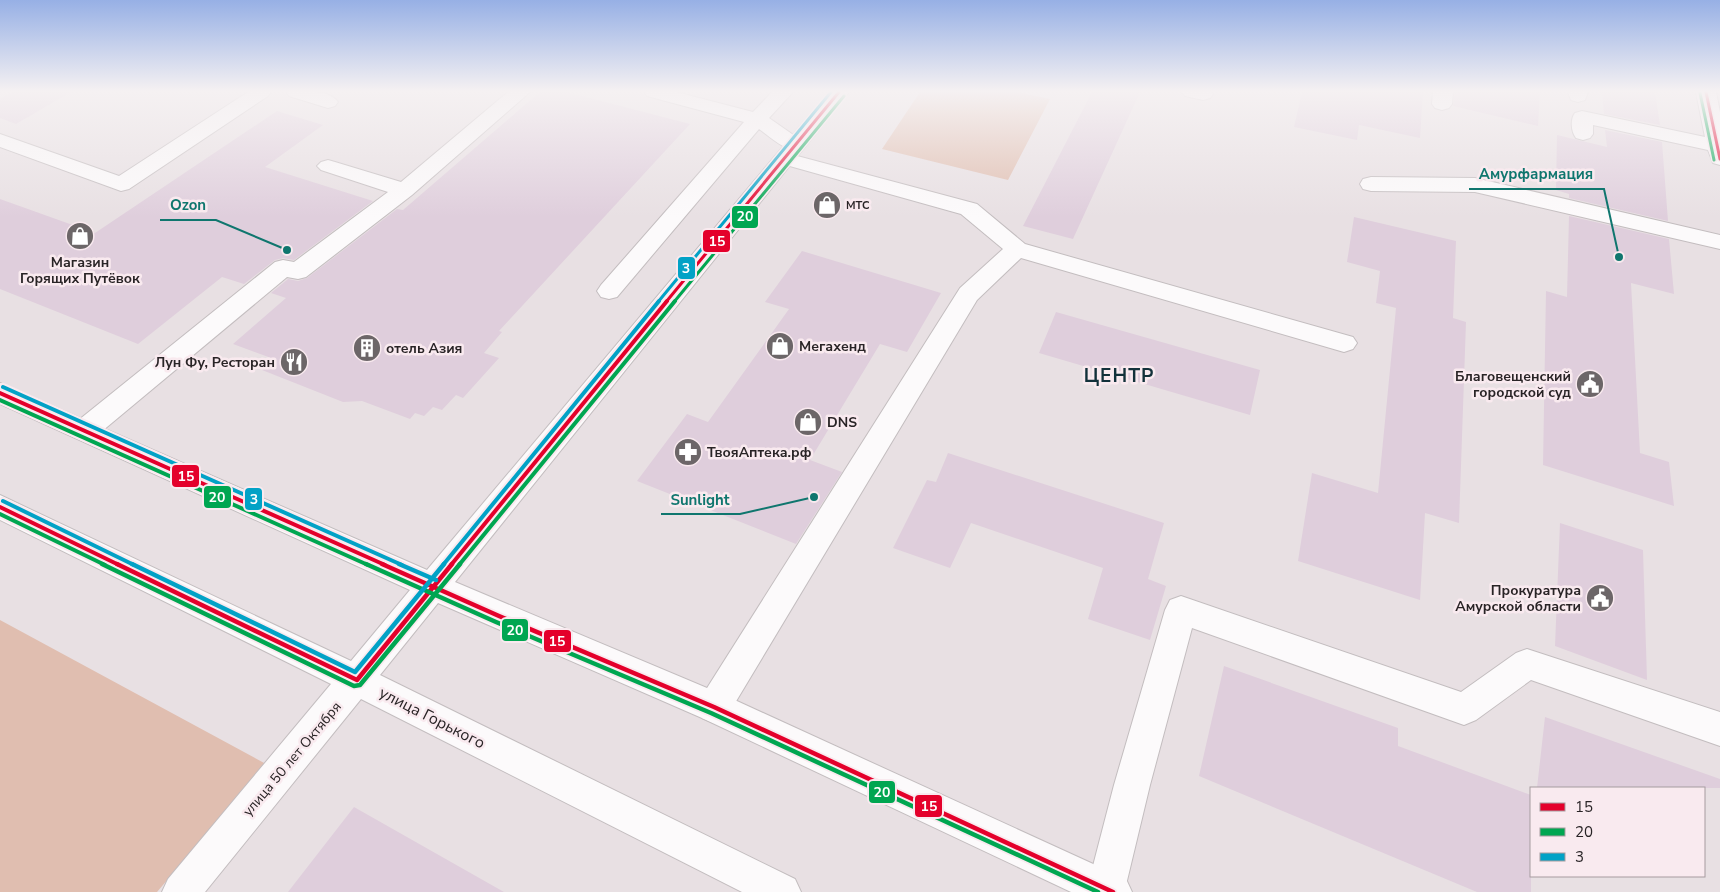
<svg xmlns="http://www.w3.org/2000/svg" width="1720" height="892" font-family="'Nunito Sans',sans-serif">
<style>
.green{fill:#e0beb0}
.building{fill:#dfcedc}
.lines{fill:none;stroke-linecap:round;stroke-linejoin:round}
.minor-casing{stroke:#c3bdbf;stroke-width:2}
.major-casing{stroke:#c3bdbf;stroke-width:2}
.minor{fill:#fcfafb;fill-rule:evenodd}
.major{fill:#fcfafb;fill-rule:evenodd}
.bus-1-far2-casing{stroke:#f9eaef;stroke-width:6}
.bus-1-far1-casing{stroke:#f9eaef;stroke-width:8}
.bus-1-casing{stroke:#f9eaef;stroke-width:8}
.bus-2-far2-casing{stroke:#f9eaef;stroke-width:6}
.bus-2-far1-casing{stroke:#f9eaef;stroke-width:8}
.bus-2-casing{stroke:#f9eaef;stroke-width:8}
.bus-3-far2-casing{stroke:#f9eaef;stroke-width:6}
.bus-3-far1-casing{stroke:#f9eaef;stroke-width:8}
.bus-3-casing{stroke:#f9eaef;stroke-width:8}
.bus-1-far2{stroke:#e4002b;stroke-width:3}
.bus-1-far1{stroke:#e4002b;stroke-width:4}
.bus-1{stroke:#e4002b;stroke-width:4.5}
.bus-2-far2{stroke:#00a651;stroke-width:3}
.bus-2-far1{stroke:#00a651;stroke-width:4}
.bus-2{stroke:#00a651;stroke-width:4.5}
.bus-3-far2{stroke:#02a2c6;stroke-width:3}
.bus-3-far1{stroke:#02a2c6;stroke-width:4}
.bus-3{stroke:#02a2c6;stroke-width:4.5}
.labels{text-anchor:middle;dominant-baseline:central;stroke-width:5;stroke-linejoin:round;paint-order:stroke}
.far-poi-label{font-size:11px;font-weight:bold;fill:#292426;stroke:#f9eaef;text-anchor:start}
.poi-label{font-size:14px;font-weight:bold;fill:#292426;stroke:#f9eaef;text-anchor:start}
.street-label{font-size:14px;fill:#292426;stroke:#f9eaef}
.near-street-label{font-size:16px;fill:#292426;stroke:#f9eaef}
.district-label{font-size:19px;font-weight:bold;letter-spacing:1px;fill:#12313a;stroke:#f9eaef}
.leader{fill:none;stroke:#0f766e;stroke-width:2}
.callout-dot{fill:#0f766e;stroke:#f9eaef;stroke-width:2}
.callout-label{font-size:15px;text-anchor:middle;font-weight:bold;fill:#0f766e;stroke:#f9eaef;stroke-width:5;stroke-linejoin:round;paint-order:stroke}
.line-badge{stroke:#f9eaef;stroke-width:2}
.badge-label{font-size:14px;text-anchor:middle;font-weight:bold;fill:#fff}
</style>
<rect width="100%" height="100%" fill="#e8e0e3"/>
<!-- green -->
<path class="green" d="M920 92H1017L1050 99 1008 180 882 149Z
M0 620 266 764 157 892H0Z"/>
<!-- building -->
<path class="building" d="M12 92H71L16 124 0 118V99Z
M540 92H567L690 124 499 331 502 332 484 353 499 358 463 398 456 395 442 410 433 407 424 416 415 413 410 419 362 401 343 402 262 370 274 359 233 344 286 298 271 293 288 279 298 281 307 278 397 209 403 210Z
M1092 92H1140L1073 239 1023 226Z
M1302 92H1423L1420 138 1359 125 1357 140 1294 127Z
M1455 92H1540L1538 126 1453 106Z
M1602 92H1655L1660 125 1604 114Z
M277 111 323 125 265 167 373 201 294 260 283 258 275 260 244 284 222 277 138 344 0 289V199L95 233Z
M1605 130 1662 142 1668 221 1569 198V194L1556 190 1557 135 1607 147Z
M1569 216 1669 239 1674 294 1631 283 1640 453 1669 462 1674 506 1543 465 1546 291 1567 297Z
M1354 217 1456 241 1453 318 1466 322 1459 523 1425 513 1420 600 1298 561 1312 473 1378 493 1396 308 1376 303 1380 271 1347 262Z
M802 251 941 293 907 352 880 344 810 460 842 472 796 544 637 481 687 414 708 422 789 309 765 302Z
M1056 312 1260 370 1250 415 1039 353Z
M948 453 1164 523 1148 579 1166 586 1150 640 1088 619 1103 568 971 523 950 568 893 548 927 480 936 482Z
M1560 523 1643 550 1647 680 1555 646Z
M1224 666 1398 728V746L1531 795V892H1477L1199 776Z
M1545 717 1720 779V788H1537Z
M354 807 504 892H288Z"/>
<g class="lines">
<defs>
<path id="minor" d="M248 92H271L268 96 129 189 121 191 0 147V134L119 176Z
M286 92C301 92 328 88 338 102L335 106 328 108 289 96Z
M508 92H530L412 195 306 277 298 279 287 277 95 437 85 441 75 437 71 430 75 423 275 262 283 260 294 262 388 192 321 170 317 166 321 162 328 160 335 162 401 182Z
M644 92H676L753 112 772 92H793L769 118 802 141 805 145 802 149C786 153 772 138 759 129L617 297 609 299 601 297 597 291 601 285 744 122 647 96Z
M1182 92H1211L1213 94 1210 98 1203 100 1185 96Z
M1433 92H1453L1452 104 1449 108 1442 110 1435 108 1432 104Z
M1568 92H1588L1585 100 1578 102 1571 100Z
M1696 92H1716L1720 112V165L1713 163 1708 150 1593 125V134L1590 138 1583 140 1576 138C1571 132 1570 119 1575 113L1582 111 1705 137Z
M786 153 977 204 1025 244 1353 337 1357 343 1353 349 1344 352 1021 258 977 300 726 718 714 723 702 718 697 707 702 696 960 288 1003 249 961 214 779 163 776 159 779 155Z
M1371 177 1475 178 1720 235V249L1475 192 1371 191 1363 189 1360 184 1363 179Z
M1181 596 1461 692 1516 653 1527 649 1720 712V746L1531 680 1476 720 1464 725 1192 628 1150 785 1125 889 1124 892H1088L1087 889 1114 785 1165 610 1170 600Z"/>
<path id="major" d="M829 92H849L455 582 726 696 1126 879 1132 892H1071L702 718 438 603 380 675 795 879 801 892H742L361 699 205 892H162L168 879 331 684 0 520V495L351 661 410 590 0 404V383L427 570Z"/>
</defs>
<!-- minor casing -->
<use href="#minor" class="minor-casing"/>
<!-- major casing -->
<use href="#major" class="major-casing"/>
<!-- minor -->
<use href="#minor" class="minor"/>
<!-- major -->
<use href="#major" class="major"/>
<defs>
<path id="bus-1-far2" d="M1706 92 1720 159
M666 302 839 92"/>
<path id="bus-1-far1" d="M0 393 385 565
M0 507 119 565
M451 565 667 301"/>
<path id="bus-1" d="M117 564 357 680 452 564
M382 564 499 616 714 707 1113 892"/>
<path id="bus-2-far2" d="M1700 93 1714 160
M674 302 844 96"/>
<path id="bus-2-far1" d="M0 400 368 565
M0 514 105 565
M459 565 675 301"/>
<path id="bus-2" d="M102 564 354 686 360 685 460 564
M366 564 496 622 711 713 1098 892"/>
<path id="bus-3-far2" d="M658 302 831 92"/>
<path id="bus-3-far1" d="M3 387 402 565
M3 501 134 565
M443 565 659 301"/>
<path id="bus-3" d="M132 564 355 672 444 564
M399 564 436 580"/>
</defs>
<!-- bus-1-far2 casing -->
<use href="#bus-1-far2" class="bus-1-far2-casing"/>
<!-- bus-1-far1 casing -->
<use href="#bus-1-far1" class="bus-1-far1-casing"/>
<!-- bus-1 casing -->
<use href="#bus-1" class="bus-1-casing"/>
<!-- bus-2-far2 casing -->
<use href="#bus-2-far2" class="bus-2-far2-casing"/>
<!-- bus-2-far1 casing -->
<use href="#bus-2-far1" class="bus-2-far1-casing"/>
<!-- bus-2 casing -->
<use href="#bus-2" class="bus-2-casing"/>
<!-- bus-3-far2 casing -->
<use href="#bus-3-far2" class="bus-3-far2-casing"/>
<!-- bus-3-far1 casing -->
<use href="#bus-3-far1" class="bus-3-far1-casing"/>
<!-- bus-3 casing -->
<use href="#bus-3" class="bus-3-casing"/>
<!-- bus-1-far2 -->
<use href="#bus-1-far2" class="bus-1-far2"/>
<!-- bus-1-far1 -->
<use href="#bus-1-far1" class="bus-1-far1"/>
<!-- bus-1 -->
<use href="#bus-1" class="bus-1"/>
<!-- bus-2-far2 -->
<use href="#bus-2-far2" class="bus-2-far2"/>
<!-- bus-2-far1 -->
<use href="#bus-2-far1" class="bus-2-far1"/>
<!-- bus-2 -->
<use href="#bus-2" class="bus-2"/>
<!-- bus-3-far2 -->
<use href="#bus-3-far2" class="bus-3-far2"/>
<!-- bus-3-far1 -->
<use href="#bus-3-far1" class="bus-3-far1"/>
<!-- bus-3 -->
<use href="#bus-3" class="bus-3"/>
</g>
<!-- sky -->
<linearGradient id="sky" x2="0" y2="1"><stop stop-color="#97b0e5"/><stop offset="0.42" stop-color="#f5f1f2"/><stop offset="1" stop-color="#f5f1f2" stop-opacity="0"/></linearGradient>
<rect width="1720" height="217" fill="url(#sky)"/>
<!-- icons -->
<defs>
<symbol id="shop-disc" viewBox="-11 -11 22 22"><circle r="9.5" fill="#6c6668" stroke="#f9eaef"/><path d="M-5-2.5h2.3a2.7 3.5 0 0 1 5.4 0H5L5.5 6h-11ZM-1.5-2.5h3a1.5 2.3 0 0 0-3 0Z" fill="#fff"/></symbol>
<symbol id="building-disc" viewBox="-11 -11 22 22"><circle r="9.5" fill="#6c6668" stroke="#f9eaef"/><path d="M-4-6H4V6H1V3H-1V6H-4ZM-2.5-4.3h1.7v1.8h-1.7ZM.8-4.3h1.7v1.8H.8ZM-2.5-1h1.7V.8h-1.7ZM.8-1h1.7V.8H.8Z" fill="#fff"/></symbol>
<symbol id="restaurant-disc" viewBox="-11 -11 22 22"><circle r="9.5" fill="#6c6668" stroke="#f9eaef"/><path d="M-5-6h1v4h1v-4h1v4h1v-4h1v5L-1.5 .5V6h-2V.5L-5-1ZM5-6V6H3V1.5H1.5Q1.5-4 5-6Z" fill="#fff"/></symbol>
<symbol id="civic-disc" viewBox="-11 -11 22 22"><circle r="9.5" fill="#6c6668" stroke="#f9eaef"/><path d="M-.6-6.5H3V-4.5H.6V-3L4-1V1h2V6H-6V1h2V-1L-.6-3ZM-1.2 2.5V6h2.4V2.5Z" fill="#fff"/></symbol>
<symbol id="pharmacy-disc" viewBox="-11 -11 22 22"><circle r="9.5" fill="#6c6668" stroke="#f9eaef"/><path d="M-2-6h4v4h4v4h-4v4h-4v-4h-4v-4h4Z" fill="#fff"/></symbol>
</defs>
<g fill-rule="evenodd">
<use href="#shop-disc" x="811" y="189" width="32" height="32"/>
<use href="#shop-disc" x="64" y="220" width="32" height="32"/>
<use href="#shop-disc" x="764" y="330" width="32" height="32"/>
<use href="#building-disc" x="351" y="332" width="32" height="32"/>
<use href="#restaurant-disc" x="278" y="346" width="32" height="32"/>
<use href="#civic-disc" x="1574" y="368" width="32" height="32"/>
<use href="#shop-disc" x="792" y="406" width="32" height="32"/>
<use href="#pharmacy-disc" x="672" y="436" width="32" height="32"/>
<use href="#civic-disc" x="1584" y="582" width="32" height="32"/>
</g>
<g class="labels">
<!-- far-poi labels -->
<g class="far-poi-label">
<text x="846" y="205">МТС</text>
</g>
<!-- poi labels -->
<g class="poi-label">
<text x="80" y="262" text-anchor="middle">Магазин<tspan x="80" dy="16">Горящих Путёвок</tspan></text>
<text x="799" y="346">Мегахенд</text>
<text x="386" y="348">отель Азия</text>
<text x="275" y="362" text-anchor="end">Лун Фу, Ресторан</text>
<text x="1571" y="376" text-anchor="end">Благовещенский<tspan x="1571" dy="16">городской суд</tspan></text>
<text x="827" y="422">DNS</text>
<text x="707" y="452">ТвояАптека.рф</text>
<text x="1581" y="590" text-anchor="end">Прокуратура<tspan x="1581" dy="16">Амурской области</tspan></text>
</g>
<!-- street labels -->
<g class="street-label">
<text transform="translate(292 759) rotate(-50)">улица 50 лет Октября</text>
</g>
<!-- near-street labels -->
<g class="near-street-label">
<text transform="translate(432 718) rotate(27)">улица Горького</text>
</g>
<!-- district labels -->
<g class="district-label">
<text x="1119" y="376">ЦЕНТР</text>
</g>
</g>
<!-- callouts -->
<path class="leader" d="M1619 257L1604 189H1469M287 250L216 220H160M814 497L740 514H661"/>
<g class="callout-dot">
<circle cx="1619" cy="257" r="5"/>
<circle cx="287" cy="250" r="5"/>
<circle cx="814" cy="497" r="5"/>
</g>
<g class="callout-label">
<text x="1536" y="179">Амурфармация</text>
<text x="188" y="210">Ozon</text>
<text x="700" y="505">Sunlight</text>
</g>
<g class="line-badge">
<rect x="731" y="205" width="28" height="24" rx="5" fill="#00a651"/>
<rect x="702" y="229" width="29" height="24" rx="5" fill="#e4002b"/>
<rect x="677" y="256" width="19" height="24" rx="5" fill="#02a2c6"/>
<rect x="171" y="464" width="29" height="24" rx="5" fill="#e4002b"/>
<rect x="203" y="485" width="29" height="24" rx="5" fill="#00a651"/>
<rect x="244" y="487" width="19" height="24" rx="5" fill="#02a2c6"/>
<rect x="501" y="618" width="28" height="24" rx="5" fill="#00a651"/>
<rect x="543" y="629" width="29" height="24" rx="5" fill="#e4002b"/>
<rect x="868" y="780" width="28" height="24" rx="5" fill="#00a651"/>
<rect x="914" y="794" width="29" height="24" rx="5" fill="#e4002b"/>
</g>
<g class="badge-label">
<text x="745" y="221">20</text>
<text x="717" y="246">15</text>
<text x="686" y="273">3</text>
<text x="186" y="481">15</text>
<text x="217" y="502">20</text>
<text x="254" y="504">3</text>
<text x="515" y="635">20</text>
<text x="557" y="646">15</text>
<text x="882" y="797">20</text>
<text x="929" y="811">15</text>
</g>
<!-- legend -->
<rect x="1530" y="787" width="175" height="90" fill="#f9eaef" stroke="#a69b9f"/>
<rect x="1540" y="803" width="25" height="8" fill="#e4002b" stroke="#a69b9f"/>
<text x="1575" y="812" font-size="15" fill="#292426">15</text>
<rect x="1540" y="828" width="25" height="8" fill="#00a651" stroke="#a69b9f"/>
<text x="1575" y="837" font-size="15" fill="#292426">20</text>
<rect x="1540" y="853" width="25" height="8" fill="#02a2c6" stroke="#a69b9f"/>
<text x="1575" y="862" font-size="15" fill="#292426">3</text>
</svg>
